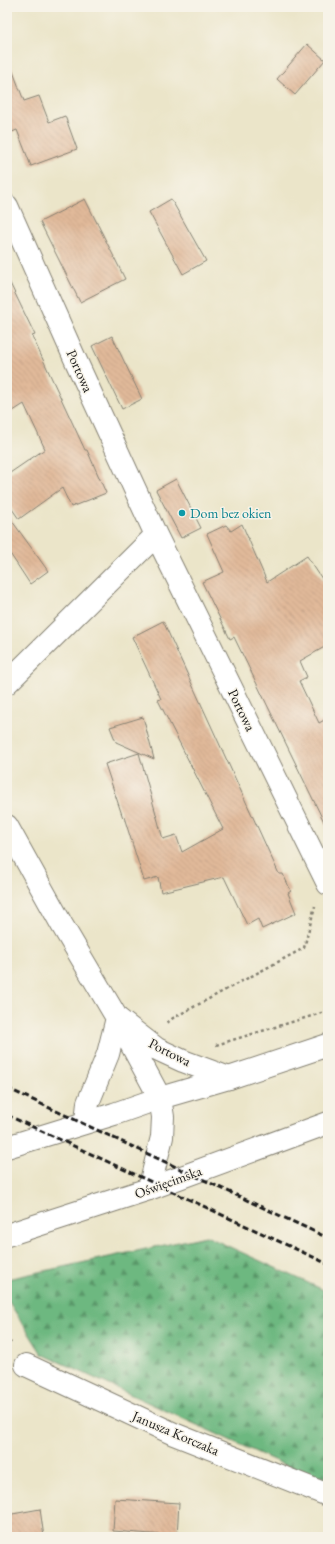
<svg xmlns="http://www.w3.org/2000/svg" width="335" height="1544" font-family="'EB Garamond',serif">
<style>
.forest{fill:url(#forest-firs);stroke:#446a4e}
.building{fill:url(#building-back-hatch)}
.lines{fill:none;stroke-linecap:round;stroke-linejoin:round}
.minor-casing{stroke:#848072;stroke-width:24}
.secondary-casing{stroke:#848072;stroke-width:24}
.path{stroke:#848072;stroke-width:2.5;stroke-dasharray:3 3;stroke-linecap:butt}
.minor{stroke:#fff;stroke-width:22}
.secondary{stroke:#fff;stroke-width:22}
.rail{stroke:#1c1c1c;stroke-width:3;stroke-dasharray:6 3;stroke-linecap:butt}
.culture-dot{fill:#0f9aa8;stroke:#f7f3e8;stroke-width:1.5}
.labels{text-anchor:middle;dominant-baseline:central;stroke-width:3;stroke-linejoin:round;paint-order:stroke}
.street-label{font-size:14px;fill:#1c1c1c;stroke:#f7f3e8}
.culture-label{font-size:14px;fill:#0d838f;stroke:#f7f3e8;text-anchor:start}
</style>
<defs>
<pattern id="forest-firs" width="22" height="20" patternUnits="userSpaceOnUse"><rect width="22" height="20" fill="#6db880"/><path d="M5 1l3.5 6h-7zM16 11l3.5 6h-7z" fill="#599568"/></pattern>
<pattern id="building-back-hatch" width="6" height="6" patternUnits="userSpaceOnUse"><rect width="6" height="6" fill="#e1b99a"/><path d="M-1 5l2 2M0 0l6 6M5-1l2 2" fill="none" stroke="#c09e84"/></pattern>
</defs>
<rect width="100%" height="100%" fill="#f7f3e8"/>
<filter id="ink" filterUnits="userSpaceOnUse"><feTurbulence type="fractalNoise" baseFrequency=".025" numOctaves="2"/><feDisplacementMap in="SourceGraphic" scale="8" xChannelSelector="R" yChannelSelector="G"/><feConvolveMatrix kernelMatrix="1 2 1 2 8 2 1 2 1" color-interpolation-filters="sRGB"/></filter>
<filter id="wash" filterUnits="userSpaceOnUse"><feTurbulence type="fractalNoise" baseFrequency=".012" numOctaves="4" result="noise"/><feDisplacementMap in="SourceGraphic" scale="16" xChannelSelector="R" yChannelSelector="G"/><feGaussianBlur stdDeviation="0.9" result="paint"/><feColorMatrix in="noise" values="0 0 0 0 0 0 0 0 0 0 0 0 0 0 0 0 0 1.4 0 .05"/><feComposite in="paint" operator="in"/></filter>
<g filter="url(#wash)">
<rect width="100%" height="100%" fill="#ebe5c9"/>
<!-- forest -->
<path class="forest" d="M206 1236 328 1292V1485L42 1354 7 1299V1279Z"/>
<g id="blocks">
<!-- building -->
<path class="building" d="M307 44 325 60 295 95 277 79Z
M7 61H9L24 101 39 96 49 122 65 116 77 149 31 166 17 130 7 134Z
M85 199 125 279 80 302 40 222Z
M171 199 206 261 183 274 149 212Z
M7 277 35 335 32 336 85 450H87L106 493 71 507 62 488 19 519 7 502V475L45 449 24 404 7 415Z
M112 336 142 399 122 409 92 346Z
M176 479 201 528 181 538 156 490Z
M7 514 48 571 30 584 7 549Z
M242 524 267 582 307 556 328 588V645L300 661 307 677 299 681 319 723 328 718V830L234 637 230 639 202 582 224 572 207 534 226 525 231 531Z
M163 621 279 874H283L291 891 288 893 296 913 262 929 258 919 247 925 224 877 161 892 158 877 144 881 124 817 123 818 105 764 139 753 163 839 176 835 182 852 223 829 158 700 161 699 132 637Z
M143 717 154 759 116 742 110 727Z
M115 1499 179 1503 177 1536 113 1531Z
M40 1509 44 1537H10L7 1515Z"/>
</g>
</g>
<g filter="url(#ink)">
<use href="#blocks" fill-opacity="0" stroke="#848072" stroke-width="1"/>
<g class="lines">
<defs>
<path id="minor" d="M7 206 76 361 156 535 7 683
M156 535 328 884
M7 826 62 925 117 1018 160 1098 163 1117 162 1137 149 1189
M86 1121 88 1103 108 1054 117 1018 157 1049 183 1061 229 1078
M26 1365 174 1434 328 1495"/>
<path id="secondary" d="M7 1147 114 1114 160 1098 229 1078 328 1045
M7 1235 149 1189 328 1123"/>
</defs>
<!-- minor casing -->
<use href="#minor" class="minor-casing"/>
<!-- secondary casing -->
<use href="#secondary" class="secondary-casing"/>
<!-- path -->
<path class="path" d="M167 1023 173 1018 304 948 315 906
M216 1045 328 1011
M7 1337 11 1343"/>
<!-- minor -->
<use href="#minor" class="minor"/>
<!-- secondary -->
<use href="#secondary" class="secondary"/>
<!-- rail -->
<path class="rail" d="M7 1088 328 1238
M7 1115 328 1264"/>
</g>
</g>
<!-- markers -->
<circle class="culture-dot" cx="182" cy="513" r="4"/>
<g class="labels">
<!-- street labels -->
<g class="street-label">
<text transform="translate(80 371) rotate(66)">Portowa</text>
<text transform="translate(242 710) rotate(64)">Portowa</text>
<text transform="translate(170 1052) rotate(27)">Portowa</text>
<text transform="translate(168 1182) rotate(-20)">Oświęcimska</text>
<text transform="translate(176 1433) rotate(23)">Janusza Korczaka</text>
</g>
<!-- culture labels -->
<g class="culture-label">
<text x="190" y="513">Dom bez okien</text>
</g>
</g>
<!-- margin -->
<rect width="335" height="1544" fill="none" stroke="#f7f3e8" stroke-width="24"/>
</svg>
